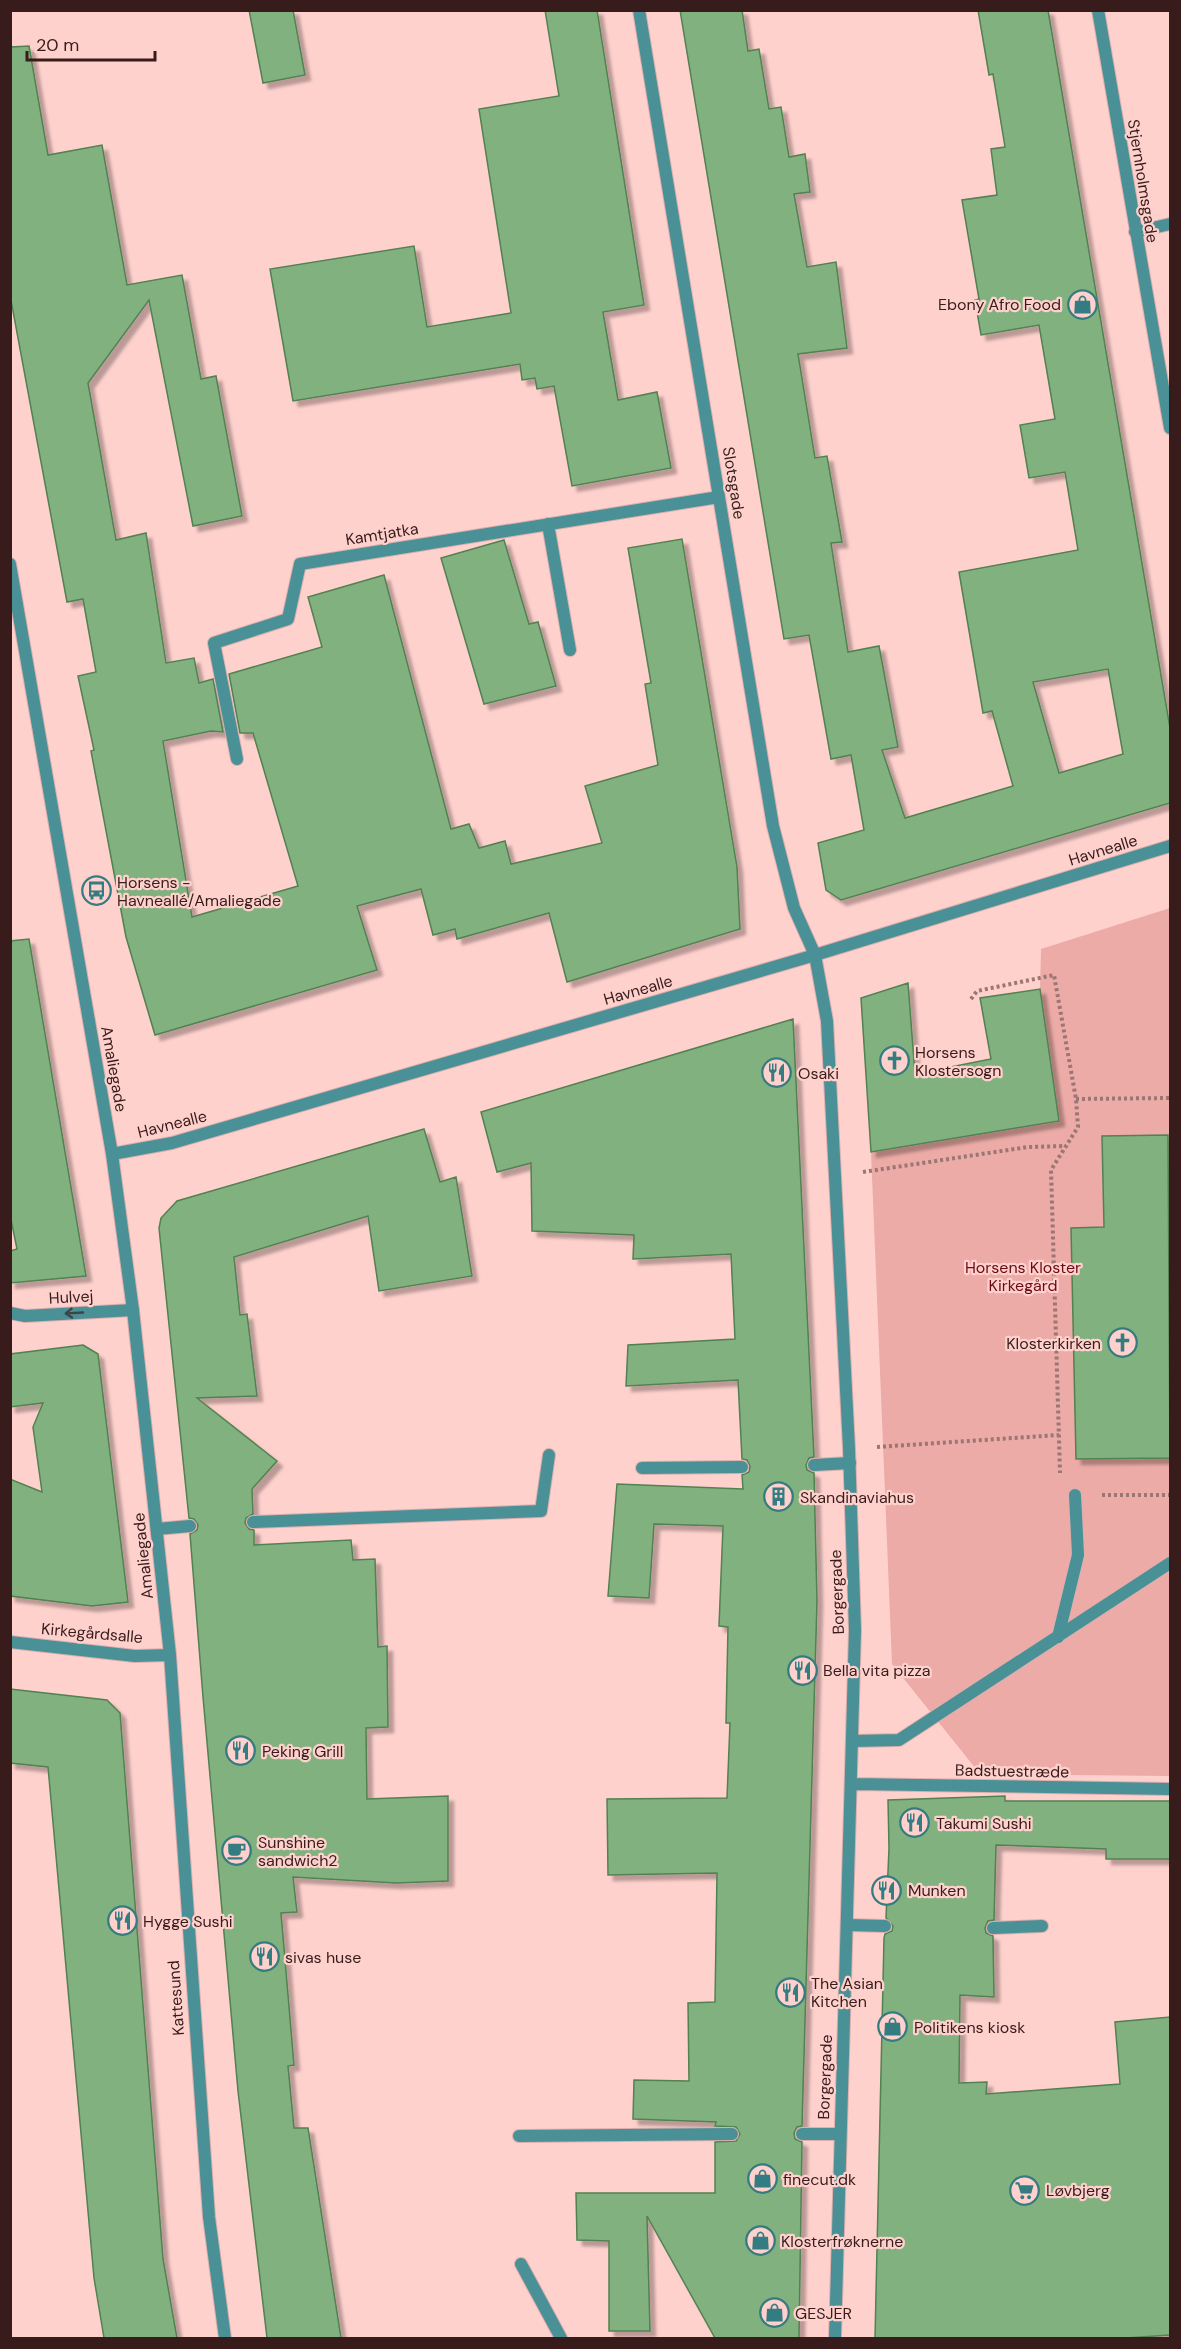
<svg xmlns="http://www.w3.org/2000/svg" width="1181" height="2349" font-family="'DM Sans',sans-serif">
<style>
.green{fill:#ecaba6}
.building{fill:#81b17f;stroke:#538152;stroke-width:1.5;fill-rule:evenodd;filter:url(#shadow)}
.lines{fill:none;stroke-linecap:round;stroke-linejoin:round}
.service-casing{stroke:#dbb0ad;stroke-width:14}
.minor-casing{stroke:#dbb0ad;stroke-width:14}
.tertiary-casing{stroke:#dbb0ad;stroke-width:14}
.path{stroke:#9b7673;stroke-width:4;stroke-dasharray:3 3;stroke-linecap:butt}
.service{stroke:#4a9097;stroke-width:12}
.minor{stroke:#4a9097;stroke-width:12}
.tertiary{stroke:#4a9097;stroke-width:12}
.oneway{stroke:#3e4546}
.labels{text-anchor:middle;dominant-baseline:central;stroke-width:4.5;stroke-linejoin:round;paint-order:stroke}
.street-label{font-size:16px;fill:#381c1b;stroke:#ffd1cd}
.poi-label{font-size:16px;fill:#381c1b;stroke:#ffd1cd;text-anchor:start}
.park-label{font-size:16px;fill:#6c0a14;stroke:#ffd1cd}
</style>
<defs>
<filter id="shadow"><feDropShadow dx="5.5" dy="5.5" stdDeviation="1.5" flood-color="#0004"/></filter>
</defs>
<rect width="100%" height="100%" fill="#ffd1cd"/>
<!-- green -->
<path class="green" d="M1170 908V1776L980 1774 892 1664 871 1152 1058 1121 1040 989 1041 949Z"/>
<!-- building -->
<path class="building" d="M249 10H293L305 75 263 83Z
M545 10H597L644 305 603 312 618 400 657 392 671 468 572 486 554 386 537 389 535 378 522 380 520 364 293 401 270 269 414 246 427 327 511 313 479 109 559 96Z
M680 10H742L748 51 759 49 769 109 781 107 789 157 805 154 810 192 794 194 807 267 836 262 847 348 798 354 815 458 827 456 842 542 831 543 848 652 879 646 898 747 882 750 905 818 1013 786 992 711 983 713 959 572 1078 550 1065 472 1029 478 1020 425 1055 419 1039 325 981 335 975 300 979 299 962 200 997 195 991 149 1005 147 993 74 989 75 978 10H1048L1170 728V803L841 900 826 890 818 843 864 830 851 755 831 759 809 635 784 639ZM1108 669 1123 754 1059 773 1033 682Z
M29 46 48 155 102 145 127 285 182 275 201 379 216 376 242 516 193 526 149 300 88 383 116 540 146 533 166 663 194 658 199 683 213 679 223 732 211 731 163 741 192 917 298 886 253 733H240L229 674 322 647 308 597 384 575 451 829 469 824 479 848 505 841 511 864 602 843 585 786 658 765 645 684 651 683 628 548 682 539 737 867 740 929 567 982 549 913 457 939 455 929 433 935 421 889 357 906 377 970 155 1035 126 937 91 751 94 750 78 676 96 672 83 599 67 602 10 295V47Z
M504 540 529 624 538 622 556 686 484 704 441 558Z
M29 939 86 1276 10 1283V1251L17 1249 10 1215V941Z
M908 983 915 1074 991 1059 980 998 1040 989 1059 1121 871 1152 861 998Z
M793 1019 814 1457 809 1458 806 1465 807 1470 814 1473 817 1601 802 2126 797 2127 794 2133 795 2139 802 2142 799 2338H715L647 2216 650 2331H609V2241L577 2240 576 2193H715V2142L736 2141 740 2134 736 2127 715 2126 716 2122 633 2119 634 2080 689 2081 688 2003 715 2002 717 1873 608 1875 607 1799 727 1798 730 1723H726L728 1627 719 1626 723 1526 654 1524 649 1598 608 1596 617 1484 743 1489 742 1475 749 1472 750 1466 747 1460 742 1459 738 1380 626 1386 628 1345 735 1339 731 1254 633 1259 634 1235 532 1231 531 1163 497 1172 481 1112Z
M424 1129 440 1182 456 1177 472 1276 379 1291 368 1216 234 1257 240 1315 247 1314 257 1396 197 1398 277 1461 252 1489 253 1514 246 1518 245 1523 249 1529 254 1530V1545L351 1540 353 1560 375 1559 378 1647 387 1646 388 1727 366 1728 367 1799 448 1796V1881L396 1883 293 1877 297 1912 281 1913 294 2065 288 2066 294 2128H308L341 2338H267L238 2091 203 1697 190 1534 197 1530 198 1525 194 1519 189 1518 159 1228 161 1218 177 1201Z
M1168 1135 1170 1458 1076 1459 1071 1228 1104 1227 1102 1136Z
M83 1345 98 1354 128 1602 92 1606 10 1596V1479L42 1492 33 1427 43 1403 10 1407V1354Z
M10 1689 107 1700 120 1713 163 2259 177 2338H104L94 2278 48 1767 10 1763Z
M1005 1796V1801H1170V1859H1106V1849L996 1845 994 1920 988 1921 985 1928 986 1933 993 1936 994 1997 960 1995 959 2083 987 2082 986 2094 1120 2084 1115 2022 1170 2017V2335L1126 2338H875L884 1938 885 1934 892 1931 893 1926 886 1918 889 1848 888 1800Z"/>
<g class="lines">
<defs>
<path id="service" d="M548 524 570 650
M237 759 214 643 288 619 300 564 719 497
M814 1465 850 1463
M642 1468 742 1467
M253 1522 541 1511 549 1455
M157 1529 190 1526
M1058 1637 1078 1555 1075 1495
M853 1741 899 1740 1170 1563
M848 1925 885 1926
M993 1928 1042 1926
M802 2134H840
M519 2136 732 2134
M521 2264 561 2338"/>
<path id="minor" d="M639 10 773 826 794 908 815 955 827 1021 849 1448 855 1630 835 2338
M1098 10 1170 428
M1135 232 1170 224
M10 1313 25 1316 133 1310
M10 1642 135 1656 170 1655 209 2217 225 2338
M853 1784 1170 1789"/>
<path id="tertiary" d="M10 564 112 1154 133 1310 170 1655
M112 1154 172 1143 815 955 1170 846"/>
</defs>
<!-- service casing -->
<use href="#service" class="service-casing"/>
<!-- minor casing -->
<use href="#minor" class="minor-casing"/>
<!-- tertiary casing -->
<use href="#tertiary" class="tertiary-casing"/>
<!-- path -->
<path class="path" d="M971 999 977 991 1054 975 1076 1099 1078 1127 1051 1170 1060 1473
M1076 1099 1170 1098
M863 1172 1028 1147 1066 1146
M877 1447 1059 1435
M1102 1495H1170"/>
<!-- service -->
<use href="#service" class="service"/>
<!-- minor -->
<use href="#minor" class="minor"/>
<!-- tertiary -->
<use href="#tertiary" class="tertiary"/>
</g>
<!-- one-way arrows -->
<defs><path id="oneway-shaft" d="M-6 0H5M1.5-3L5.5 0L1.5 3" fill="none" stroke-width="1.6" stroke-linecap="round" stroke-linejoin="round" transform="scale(1.5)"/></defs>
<use class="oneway" href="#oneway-shaft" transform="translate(74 1313) rotate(177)"/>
<!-- icons -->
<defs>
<symbol id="shop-ring" viewBox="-11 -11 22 22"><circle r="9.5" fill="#ffd1cd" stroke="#337c82" stroke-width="1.5"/><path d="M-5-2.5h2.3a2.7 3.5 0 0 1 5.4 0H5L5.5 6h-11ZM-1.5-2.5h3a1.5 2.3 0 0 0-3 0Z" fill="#337c82"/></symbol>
<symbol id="bus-ring" viewBox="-11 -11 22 22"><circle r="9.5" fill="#ffd1cd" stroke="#337c82" stroke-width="1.5"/><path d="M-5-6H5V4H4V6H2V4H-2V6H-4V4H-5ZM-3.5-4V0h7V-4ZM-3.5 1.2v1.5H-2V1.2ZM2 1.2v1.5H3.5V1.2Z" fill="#337c82"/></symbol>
<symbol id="church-ring" viewBox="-11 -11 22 22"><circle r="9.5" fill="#ffd1cd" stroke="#337c82" stroke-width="1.5"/><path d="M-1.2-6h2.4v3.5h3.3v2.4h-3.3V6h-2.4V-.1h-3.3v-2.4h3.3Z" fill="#337c82"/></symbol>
<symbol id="restaurant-ring" viewBox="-11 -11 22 22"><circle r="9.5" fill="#ffd1cd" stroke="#337c82" stroke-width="1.5"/><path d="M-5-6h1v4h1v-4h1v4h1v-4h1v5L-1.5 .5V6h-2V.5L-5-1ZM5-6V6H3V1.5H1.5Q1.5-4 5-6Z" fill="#337c82"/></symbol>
<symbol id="building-ring" viewBox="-11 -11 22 22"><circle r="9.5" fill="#ffd1cd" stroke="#337c82" stroke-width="1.5"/><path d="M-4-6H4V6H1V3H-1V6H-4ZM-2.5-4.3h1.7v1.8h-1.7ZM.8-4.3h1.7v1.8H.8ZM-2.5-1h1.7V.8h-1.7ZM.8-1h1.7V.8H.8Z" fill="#337c82"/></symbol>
<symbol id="cafe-ring" viewBox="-11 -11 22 22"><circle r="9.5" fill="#ffd1cd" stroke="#337c82" stroke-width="1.5"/><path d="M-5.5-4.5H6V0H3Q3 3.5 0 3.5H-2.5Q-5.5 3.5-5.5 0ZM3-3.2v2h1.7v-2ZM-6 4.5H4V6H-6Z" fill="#337c82"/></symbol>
<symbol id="supermarket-ring" viewBox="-11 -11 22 22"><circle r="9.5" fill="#ffd1cd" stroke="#337c82" stroke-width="1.5"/><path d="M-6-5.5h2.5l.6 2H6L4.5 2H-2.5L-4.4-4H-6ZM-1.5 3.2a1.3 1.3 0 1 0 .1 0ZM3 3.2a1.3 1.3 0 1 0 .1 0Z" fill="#337c82"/></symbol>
</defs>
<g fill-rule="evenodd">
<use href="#shop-ring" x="1066" y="288" width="33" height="33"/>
<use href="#bus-ring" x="80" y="874" width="33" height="33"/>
<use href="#church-ring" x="878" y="1044" width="33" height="33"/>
<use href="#restaurant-ring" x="760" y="1056" width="33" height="33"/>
<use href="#church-ring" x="1106" y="1326" width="33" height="33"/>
<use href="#building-ring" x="762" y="1480" width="33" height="33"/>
<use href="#restaurant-ring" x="786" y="1654" width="33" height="33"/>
<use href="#restaurant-ring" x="224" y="1734" width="33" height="33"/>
<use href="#restaurant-ring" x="898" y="1806" width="33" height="33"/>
<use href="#cafe-ring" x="220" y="1834" width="33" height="33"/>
<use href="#restaurant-ring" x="870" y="1874" width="33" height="33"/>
<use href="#restaurant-ring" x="106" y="1904" width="33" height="33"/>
<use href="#restaurant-ring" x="248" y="1940" width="33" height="33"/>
<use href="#restaurant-ring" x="774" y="1976" width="33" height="33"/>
<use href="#shop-ring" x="876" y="2010" width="33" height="33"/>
<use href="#shop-ring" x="746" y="2162" width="33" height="33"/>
<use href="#supermarket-ring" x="1008" y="2174" width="33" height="33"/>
<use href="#shop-ring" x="744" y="2224" width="33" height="33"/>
<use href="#shop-ring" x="758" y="2296" width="33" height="33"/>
</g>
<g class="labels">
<!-- street labels -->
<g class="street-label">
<text transform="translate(1143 181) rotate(81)">Stjernholmsgade</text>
<text transform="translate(734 483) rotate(81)">Slotsgade</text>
<text transform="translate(382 534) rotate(-9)">Kamtjatka</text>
<text transform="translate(1103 850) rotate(-17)">Havnealle</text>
<text transform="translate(638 990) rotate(-16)">Havnealle</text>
<text transform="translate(114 1069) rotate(80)">Amaliegade</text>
<text transform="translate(172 1124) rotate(-14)">Havnealle</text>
<text transform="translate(71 1297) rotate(-3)">Hulvej</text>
<text transform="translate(143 1556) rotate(-96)">Amaliegade</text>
<text transform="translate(837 1592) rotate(-92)">Borgergade</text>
<text transform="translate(92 1633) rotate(5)">Kirkegårdsalle</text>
<text transform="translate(1012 1771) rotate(1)">Badstuestræde</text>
<text transform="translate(176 1998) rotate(-94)">Kattesund</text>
<text transform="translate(825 2077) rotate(-88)">Borgergade</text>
</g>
<!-- poi labels -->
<g class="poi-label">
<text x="1061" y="304" text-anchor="end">Ebony Afro Food</text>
<text x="117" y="882">Horsens -<tspan x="117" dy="18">Havneallé/Amaliegade</tspan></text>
<text x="915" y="1052">Horsens<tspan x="915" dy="18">Klostersogn</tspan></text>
<text x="798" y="1073">Osaki</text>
<text x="1101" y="1343" text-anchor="end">Klosterkirken</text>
<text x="800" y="1497">Skandinaviahus</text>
<text x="823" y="1670">Bella vita pizza</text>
<text x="262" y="1751">Peking Grill</text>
<text x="936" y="1823">Takumi Sushi</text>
<text x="258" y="1842">Sunshine<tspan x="258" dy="18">sandwich2</tspan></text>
<text x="908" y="1890">Munken</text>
<text x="143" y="1921">Hygge Sushi</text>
<text x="285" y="1957">sivas huse</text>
<text x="811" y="1983">The Asian<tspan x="811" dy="18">Kitchen</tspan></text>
<text x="914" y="2027">Politikens kiosk</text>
<text x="783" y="2179">finecut.dk</text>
<text x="1046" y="2190">Løvbjerg</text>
<text x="781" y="2241">Klosterfrøknerne</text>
<text x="795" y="2313">GESJER</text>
</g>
<!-- park labels -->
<g class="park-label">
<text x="1023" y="1267">Horsens Kloster<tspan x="1023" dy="18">Kirkegård</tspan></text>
</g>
</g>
<!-- border -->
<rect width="1181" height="2349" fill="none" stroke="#381c1b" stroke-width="24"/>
<!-- scale -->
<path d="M27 51v9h128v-9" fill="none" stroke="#381c1b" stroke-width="3"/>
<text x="36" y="51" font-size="18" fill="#381c1b" stroke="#ffd1cd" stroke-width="4.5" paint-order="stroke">20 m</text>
</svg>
